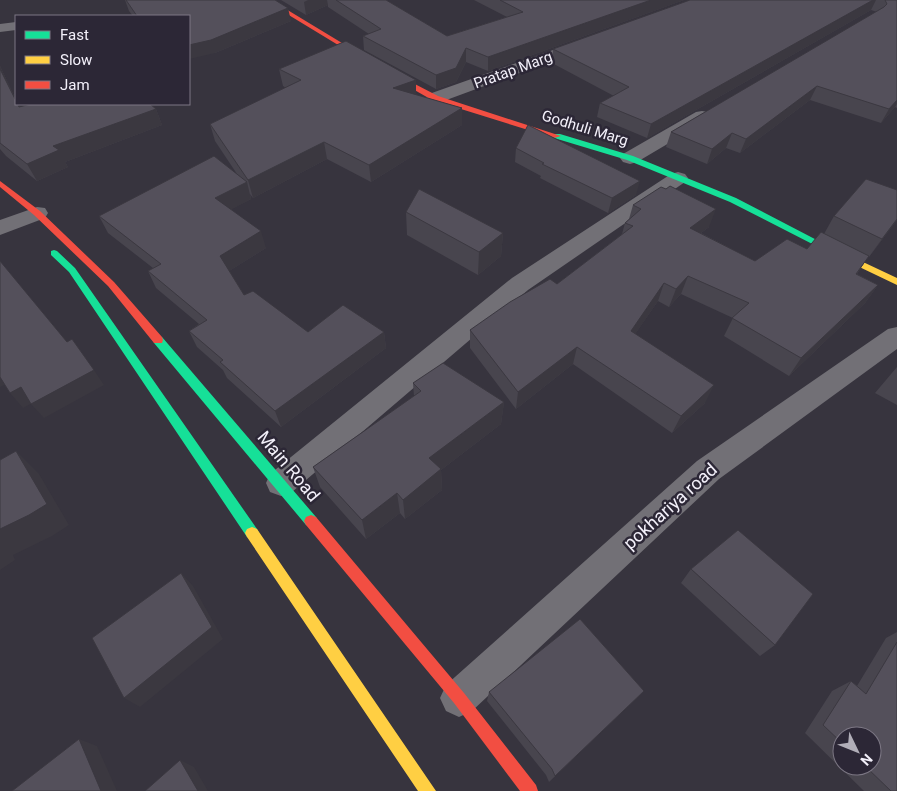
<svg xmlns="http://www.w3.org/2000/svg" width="897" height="791" font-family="Roboto,sans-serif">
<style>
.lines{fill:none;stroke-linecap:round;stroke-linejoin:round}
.street{fill:#727076;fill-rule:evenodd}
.fast{fill:#16e098;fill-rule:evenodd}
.slow{fill:#ffcf43;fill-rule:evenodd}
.jam{fill:#f24e42;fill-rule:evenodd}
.wall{fill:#48454e;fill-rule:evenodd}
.shaded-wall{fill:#3b3840}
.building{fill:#54505b;stroke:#3b3840}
.labels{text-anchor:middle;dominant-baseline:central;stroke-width:5;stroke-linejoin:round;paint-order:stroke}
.far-street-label{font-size:15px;fill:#f3f0fa;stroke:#2c2736}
.street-label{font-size:18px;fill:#f3f0fa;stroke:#2c2736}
</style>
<rect width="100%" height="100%" fill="#37343e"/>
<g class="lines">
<!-- street -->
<path class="street" d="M16 22V30L0 32V24Z
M587 38 592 40 595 43 592 46 441 102 435 103 429 102 426 98 429 94Z
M702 111 708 112 711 116 708 120 637 162 630 164 623 162 620 158 623 154 696 112Z
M678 172 685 174 688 178 685 182 528 290 292 492 281 496 270 492 266 483 270 474 512 278 671 174Z
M37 207 45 208 48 213 45 218 0 235V220Z
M897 327V349L719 479 472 711 459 717 446 711 440 698 446 685 697 461 888 329Z"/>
<!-- fast -->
<path class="fast" d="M554 134H560L633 156 736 198 834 249 832 251H826L730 202 627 160 554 138Z
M54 250 57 251 75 268 257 529 259 533 257 537 252 539 247 537 69 272 51 255V251Z
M158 336 162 337 316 517 318 521 316 525 311 527 306 525 154 343 153 340 154 337Z"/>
<!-- slow -->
<path class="slow" d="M829 246 897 278V285L826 251V247Z
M252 527 257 529 436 791H418L247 537 245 533 247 529Z"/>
<!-- jam -->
<path class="jam" d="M264 0H271L380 66 438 96 561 136 554 138 432 100 376 68Z
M0 181 40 211 114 282 162 337 163 340 162 343H154L108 286 34 215 0 187Z
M311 515 316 517 464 693 536 785 538 791H520L454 703 306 525 304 521 306 517Z"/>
</g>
<!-- wall -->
<path class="wall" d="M125 0H275L291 21 215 53 189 16H133L129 11Z
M281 0H386L447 36 507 17 474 0H684L488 71 466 62 456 82 436 89 364 50 363 36 369 34 328 7V5L306 15Z
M690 0H897V108L895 107 881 123 810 100 740 153 726 148 707 164 666 147 671 132 877 12 871 10 647 138 597 117 600 103 614 96 552 63 553 49Z
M0 66 16 100V104H18L20 107 156 109 162 125 65 162 68 167 37 181 6 156 0 149Z
M279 69 416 80V95L462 108V125L371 182 327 159 253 198 250 194 251 199 231 209 266 248 229 271 244 295 308 332H384L386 348 281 427 227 378 223 370 197 347 189 331 199 324 156 288 148 271 153 268 108 233 99 216 237 174 215 141 210 124 286 88 283 86Z
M516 148 636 195 608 213 540 178 541 176 515 162Z
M633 205 709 227 701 233 755 261 807 249 824 234 834 216 897 220 869 257H868L857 274 878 285 865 303 789 376 724 336 733 318 681 294 669 307 658 301 635 334 705 403 672 433 573 364 516 409 470 348V330L557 284 622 234 625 223 629 219Z
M406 212 503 233 501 256 478 275 407 235Z
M897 367V405L875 393Z
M413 383 504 402 501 424 441 470 442 490 405 519 400 513 366 539 320 487 313 467 414 396Z
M691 569 775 645 760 656 681 583Z
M897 632V791H864L805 733 832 691 851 681 857 686 886 638ZM842 736 872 766H842Z
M644 691 549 782 546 775 487 701 489 692Z"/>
<!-- shaded-wall -->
<path class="shaded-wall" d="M308 0H327L328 5 306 15 304 2Z
M651 0H684L488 71V57Z
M873 0H876L871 10 647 138 651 124Z
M288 8 291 21 215 53 189 59V45Z
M466 48V62L456 82 436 89V75Z
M0 66 16 100V103L0 69Z
M416 80V97L393 88Z
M817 86 810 100 740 153 746 139Z
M897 100V104L895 107 881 123 889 109Z
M462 108V125L371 182 369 165Z
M156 109 162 125 65 162 68 167 37 181 27 164 53 146Z
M732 133 726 148 707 164 712 149Z
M324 142 327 159 253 198 248 180Z
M640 181 636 195 608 213 612 198Z
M247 182 251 199 221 215 215 198Z
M716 209 709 227 683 246 690 228Z
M897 219V220L869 257 882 239Z
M261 231 266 248 226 273 220 256Z
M503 233 501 256 478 275 479 252Z
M688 276 681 294 669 307 676 289Z
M664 283 658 301 625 349 631 331Z
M878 285 865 303 789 376 801 358Z
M384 332 386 348 281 427 275 411Z
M577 347 573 364 516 409 518 392Z
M94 370 104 385 44 418 31 404Z
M0 374 8 383 0 387Z
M714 385 705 403 672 433 681 416Z
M21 387 34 402 23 408 10 393Z
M504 402 501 424 441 470 442 490 405 519 403 500 429 458Z
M16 451 39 474 69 525 52 536 13 555 15 560 0 570V529Z
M397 493 400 513 366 539 362 520Z
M181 573 193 586 223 639 140 707 124 698Z
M79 739 97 746 117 791H101Z
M180 760 194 767 208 791H198Z"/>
<!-- building -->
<path class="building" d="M126 0H275L288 8 211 40 189 45V16H137Z
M336 0H386L447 36 523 12 500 0H651L488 57 466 48 456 68 436 75 363 36 381 29Z
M690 0H873L651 124 600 103 629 87 553 49Z
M885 0H897V100L889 109 817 86 746 139 732 133 712 149 671 132 884 7 887 4Z
M346 41 416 80 393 88 462 108 369 165 324 142 248 180 210 124 301 80 279 69Z
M0 69 19 107 31 104H150L156 109 53 146 59 150 27 164 0 143Z
M528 125 640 181 612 198 542 164 544 163 516 148Z
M214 156 247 182 215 198 261 231 220 256 244 295 253 291 308 332 343 305 384 332 275 411 220 362 223 360 189 331 207 320 148 271 161 264 99 216Z
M866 179 897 190V219L882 239 834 216Z
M670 186 716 209 690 228 755 261 787 239 807 249 821 232 869 256 856 274 878 285 801 358 732 318 749 303 688 276 676 289 664 283 631 331 714 385 681 416 577 347 518 392 470 330 510 302 550 279 557 284 633 226 625 223 641 209 633 205 661 187 666 189Z
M419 189 503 233 479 252 406 212Z
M0 261 67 342 72 339 94 370 31 404 21 387 10 393 0 377Z
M443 363 504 402 429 458 441 469 403 500 397 493 362 520 313 467 421 391 413 383Z
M16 451 47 504 29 515 0 529V460Z
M738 530 813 594 775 645 691 569Z
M181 573 212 627 124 698 92 638Z
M580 619 644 691 555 776 552 769 489 692Z
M897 642V791H891L865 766H872V736H842V743L823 725 851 681 866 694Z
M79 739 101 791H12Z
M180 760 198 791H145Z"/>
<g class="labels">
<!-- far-street labels -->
<g class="far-street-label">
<text transform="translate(513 70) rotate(-20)">Pratap Marg</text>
<text transform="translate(585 128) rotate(17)">Godhuli Marg</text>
</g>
<!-- street labels -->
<g class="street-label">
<text transform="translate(289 466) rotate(50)">Main Road</text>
<text transform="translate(670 506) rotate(-42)">pokhariya road</text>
</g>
</g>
<!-- legend -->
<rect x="15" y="15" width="175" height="90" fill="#2c2736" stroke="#7c7784"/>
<rect x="25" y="31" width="25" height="8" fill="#16e098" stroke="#7c7784"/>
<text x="60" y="40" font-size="15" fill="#f3f0fa">Fast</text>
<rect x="25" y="56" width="25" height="8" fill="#ffcf43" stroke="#7c7784"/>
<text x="60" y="65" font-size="15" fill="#f3f0fa">Slow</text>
<rect x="25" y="81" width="25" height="8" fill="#f24e42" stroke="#7c7784"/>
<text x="60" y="90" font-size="15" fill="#f3f0fa">Jam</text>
<!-- north arrow -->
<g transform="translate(857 751) rotate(133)"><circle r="24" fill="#2c2736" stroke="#7c7784"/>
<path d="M0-4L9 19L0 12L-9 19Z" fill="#b1aeb8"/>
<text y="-8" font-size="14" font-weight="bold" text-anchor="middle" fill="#f3f0fa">N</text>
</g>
</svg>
